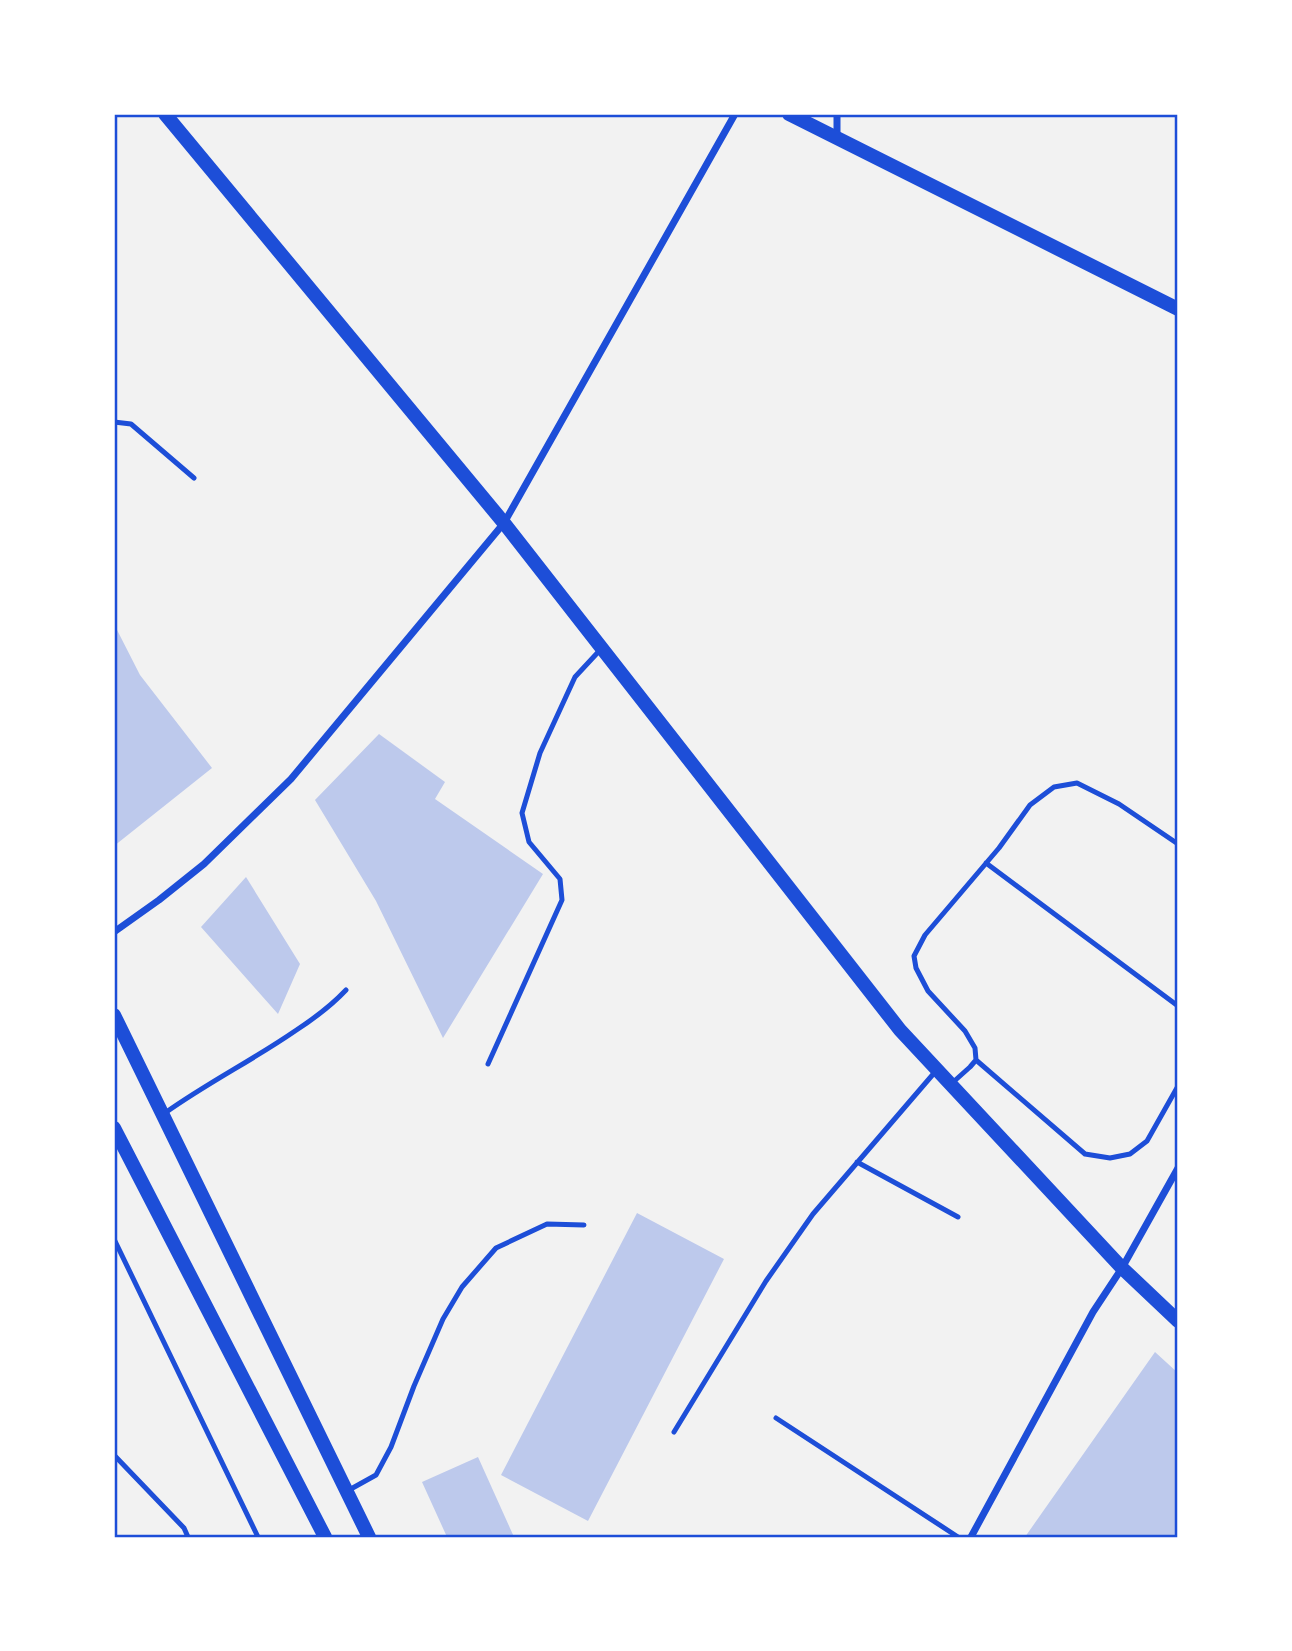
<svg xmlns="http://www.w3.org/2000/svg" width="1292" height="1651" font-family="'Titillium Web',sans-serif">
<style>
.building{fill:#bdc9ec}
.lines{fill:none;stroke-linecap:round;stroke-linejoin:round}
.service{stroke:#1d4ed8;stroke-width:5}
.minor{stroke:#1d4ed8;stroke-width:7}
.secondary{stroke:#1d4ed8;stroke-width:14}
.neatline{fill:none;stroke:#1d4ed8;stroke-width:2.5}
</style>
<rect width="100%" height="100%" fill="#f2f2f2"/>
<!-- building -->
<path class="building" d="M114 624 140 675 212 768 114 846Z
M379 734 445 782 435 799 543 874 443 1038 376 901 315 800Z
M246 877 300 964 278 1014 201 927Z
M637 1213 724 1259 588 1521 501 1475Z
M1155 1352 1178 1373V1537H1025Z
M478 1457 514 1537H447L422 1482Z"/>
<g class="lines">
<!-- service -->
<path class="service" d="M114 422 131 424 194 478
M986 863 1178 1006
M976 1060 1085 1154 1110 1158 1130 1154 1147 1141 1178 1086
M488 1064 562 900 560 879 529 842 522 813 540 753 575 677 601 649
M951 1084 970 1067 976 1060 975 1048 965 1031 928 991 916 968 914 956 925 935 999 848 1030 805 1054 787 1077 783 1119 804 1178 844
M165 1113C207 1083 253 1060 295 1031 315 1018 330 1007 346 990
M857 1162 958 1217
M114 1239 258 1537
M776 1418 958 1537
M674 1432 766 1281 813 1214 935 1072
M114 1455 184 1528 188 1537
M349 1490 376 1475 391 1447 414 1386 443 1319 462 1287 496 1248 547 1224 584 1225"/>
<!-- minor -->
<path class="minor" d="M837 114V137
M114 932 159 900 204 864 291 779 504 523 735 114
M971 1537 1093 1312 1122 1268 1178 1168"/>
<!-- secondary -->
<path class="secondary" d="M165 114 504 523 900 1030 1122 1268 1178 1321
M789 114 1178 309
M114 1015 369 1537
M114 1128 325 1537"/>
</g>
<!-- border -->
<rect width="1292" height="1651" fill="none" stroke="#ffffff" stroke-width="231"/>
<rect x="116" y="116" width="1060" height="1420" class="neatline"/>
</svg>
